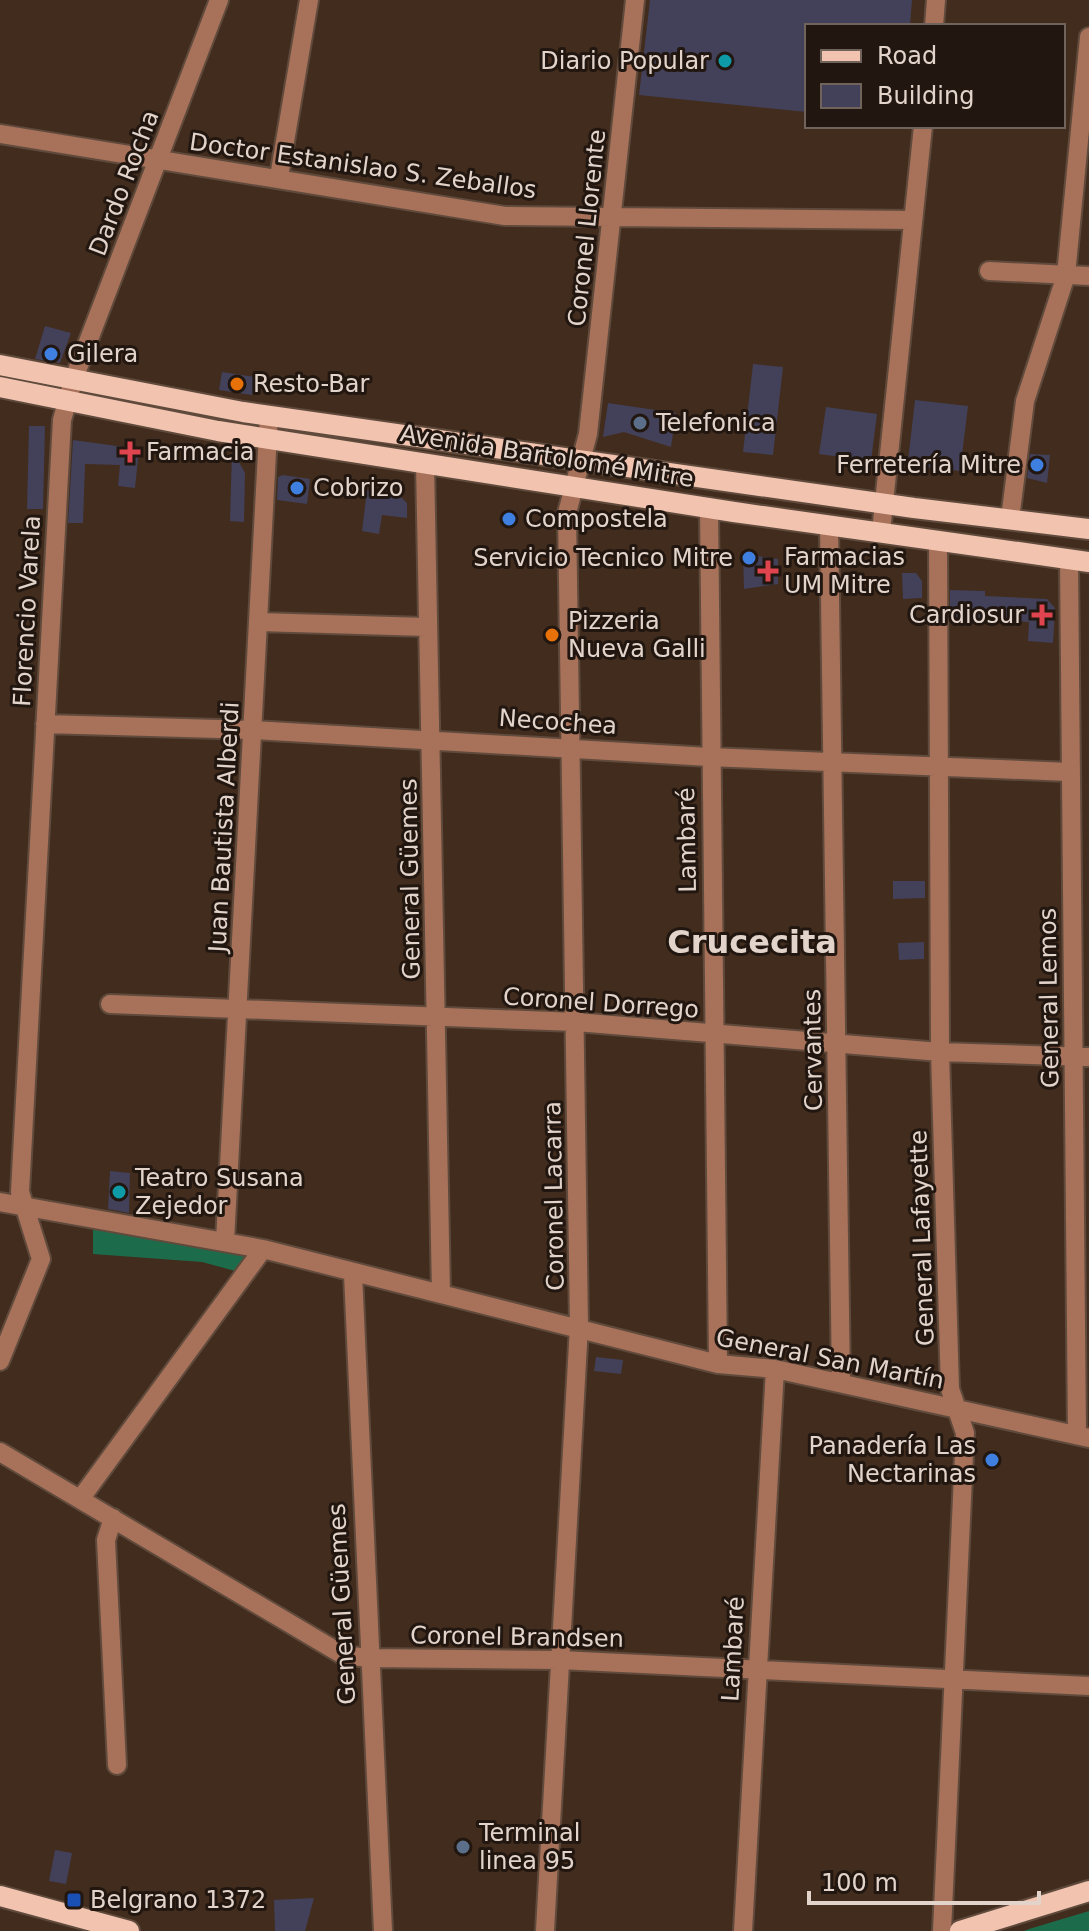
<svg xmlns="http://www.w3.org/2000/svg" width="1089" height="1931" font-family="'DejaVu Sans',sans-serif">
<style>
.green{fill:#1c6c4b}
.building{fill:#424159}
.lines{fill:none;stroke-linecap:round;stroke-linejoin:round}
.minor-casing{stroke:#5f4a3c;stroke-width:22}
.major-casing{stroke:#5f4a3c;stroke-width:24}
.minor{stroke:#a8715a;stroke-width:18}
.major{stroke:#f2c4b0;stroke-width:20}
.culture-dot{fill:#0f9aa8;stroke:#211710;stroke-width:3}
.shop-dot{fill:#3f7fe0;stroke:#211710;stroke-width:3}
.food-dot{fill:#e8710a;stroke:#211710;stroke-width:3}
.service-dot{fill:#5c6f8a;stroke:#211710;stroke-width:3}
.health-dot{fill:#e0444e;stroke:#211710;stroke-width:3}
.transit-dot{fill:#1a4fb4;stroke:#211710;stroke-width:3}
.labels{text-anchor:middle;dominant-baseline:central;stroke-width:6;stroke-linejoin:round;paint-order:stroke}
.poi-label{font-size:24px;fill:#e3d4cb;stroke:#211710;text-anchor:start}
.street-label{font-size:24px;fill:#e3d4cb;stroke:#211710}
.district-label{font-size:32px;font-weight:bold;fill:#e3d4cb;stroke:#211710}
</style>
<rect width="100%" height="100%" fill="#422c1d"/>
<!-- green -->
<path class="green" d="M93 1226 244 1251 248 1260 239 1272 202 1262 93 1254Z
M1089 1911V1931H1024L1029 1929Z"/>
<!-- building -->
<path class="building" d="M650 0H912L910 26H807V112L639 95Z
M45 326 71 333 60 363 35 359Z
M753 364 783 367 773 455 743 452Z
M222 372 255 377 252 395 219 390Z
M915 400 968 406 960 471 914 466 908 461Z
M608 403 676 413 671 447 624 432 603 437Z
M826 407 877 414 871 461 819 454Z
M29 426H45L43 509H27Z
M73 440 139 449 135 488 118 486 120 465 85 464 83 523H68Z
M232 449 245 473 244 522 230 521Z
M1030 454 1050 455 1047 483 1027 478Z
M283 475 310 479 307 504 277 500 278 477Z
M367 490 400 496 407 503V518L382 515 379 534 362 531Z
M743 554 778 559V584L744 589Z
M902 573H916L922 581V598L903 599Z
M950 590 985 591V596L1047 599 1055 608 1053 643 1028 641 1029 622 950 617Z
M893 881H925V898L893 899Z
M924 942V959L899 960 898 943Z
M110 1171 130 1173 129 1213 108 1209Z
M596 1357 623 1360 621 1374 594 1371Z
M55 1850 72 1853 66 1884 49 1881Z
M314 1898 305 1931H275L274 1900Z"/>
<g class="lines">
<defs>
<path id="minor" d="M934 26 936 0
M0 134 505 216 913 220
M279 177 309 0
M989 271 1089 276
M425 463 441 1293
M709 507 718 1364
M1010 519 1025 401 1066 275 1089 37
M829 525 841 1383
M881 532 923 126
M938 540 940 1052 950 1389 965 1433 942 1931
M1069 560 1077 1435
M259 622 426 627
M45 724 253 730 709 757 1069 772
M110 1004 576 1022 940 1052 1089 1057
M0 1202 263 1249 718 1364 775 1369 1089 1438
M225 1241 269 415
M353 1274 383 1931
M0 1361 41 1259 20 1192 62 420 73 381 219 0
M0 1452 343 1655 369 1658 560 1660 1089 1686
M81 1498 263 1249
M113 1518 106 1540 117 1765
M545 1931 579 1326 567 513 588 434 635 0
M743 1931 775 1369"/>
<path id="major" d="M0 365 243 412 914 508 1089 529
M0 387 218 431 734 512 1089 562
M0 1896 129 1931
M960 1931 1089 1891"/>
</defs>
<!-- minor casing -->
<use href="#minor" class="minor-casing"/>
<!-- major casing -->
<use href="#major" class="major-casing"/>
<!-- minor -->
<use href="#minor" class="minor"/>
<!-- major -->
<use href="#major" class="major"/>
</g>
<!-- markers -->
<g class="culture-dot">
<circle cx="725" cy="61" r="8"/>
<circle cx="119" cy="1192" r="8"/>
</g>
<g class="shop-dot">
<circle cx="51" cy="354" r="8"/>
<circle cx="1037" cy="465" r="8"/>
<circle cx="297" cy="488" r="8"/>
<circle cx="509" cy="519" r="8"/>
<circle cx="749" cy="558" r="8"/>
<circle cx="992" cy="1460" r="8"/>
</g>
<g class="food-dot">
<circle cx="237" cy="384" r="8"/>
<circle cx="552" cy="635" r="8"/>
</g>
<g class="service-dot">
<circle cx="640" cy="423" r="8"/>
<circle cx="463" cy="1847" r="8"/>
</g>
<g class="health-dot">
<path d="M126 440h8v8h8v8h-8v8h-8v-8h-8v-8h8z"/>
<path d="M764 559h8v8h8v8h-8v8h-8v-8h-8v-8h8z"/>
<path d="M1038 603h8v8h8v8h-8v8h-8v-8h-8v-8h8z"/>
</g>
<rect class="transit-dot" x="66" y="1892" width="16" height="16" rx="4"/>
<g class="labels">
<!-- poi labels -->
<g class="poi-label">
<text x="709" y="61" text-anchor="end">Diario Popular</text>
<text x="67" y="354">Gilera</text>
<text x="253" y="384">Resto-Bar</text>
<text x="656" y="423">Telefonica</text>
<text x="146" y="452">Farmacia</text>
<text x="1021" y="465" text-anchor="end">Ferretería Mitre</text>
<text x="313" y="488">Cobrizo</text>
<text x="525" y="519">Compostela</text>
<text x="784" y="557">Farmacias<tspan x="784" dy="28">UM Mitre</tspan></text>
<text x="733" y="558" text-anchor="end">Servicio Tecnico Mitre</text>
<text x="1024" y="615" text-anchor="end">Cardiosur</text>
<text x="568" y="621">Pizzeria<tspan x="568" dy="28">Nueva Galli</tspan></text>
<text x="135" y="1178">Teatro Susana<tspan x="135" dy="28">Zejedor</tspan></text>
<text x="976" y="1446" text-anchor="end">Panadería Las<tspan x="976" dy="28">Nectarinas</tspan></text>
<text x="479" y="1833">Terminal<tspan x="479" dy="28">linea 95</tspan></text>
<text x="90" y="1900">Belgrano 1372</text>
</g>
<!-- street labels -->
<g class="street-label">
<text transform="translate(363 166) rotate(8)">Doctor Estanislao S. Zeballos</text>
<text transform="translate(124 183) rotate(-69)">Dardo Rocha</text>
<text transform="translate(587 228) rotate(-84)">Coronel Llorente</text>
<text transform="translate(547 456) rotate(9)">Avenida Bartolomé Mitre</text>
<text transform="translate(27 611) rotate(-87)">Florencio Varela</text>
<text transform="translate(558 722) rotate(4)">Necochea</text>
<text transform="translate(224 827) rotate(-87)">Juan Bautista Alberdi</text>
<text transform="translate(687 840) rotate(-91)">Lambaré</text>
<text transform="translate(410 879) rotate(-91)">General Güemes</text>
<text transform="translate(1049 998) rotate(-91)">General Lemos</text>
<text transform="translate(601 1003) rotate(4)">Coronel Dorrego</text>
<text transform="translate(813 1050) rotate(-91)">Cervantes</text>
<text transform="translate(554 1196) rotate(-91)">Coronel Lacarra</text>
<text transform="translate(922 1238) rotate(-92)">General Lafayette</text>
<text transform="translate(830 1359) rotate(11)">General San Martín</text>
<text transform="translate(342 1604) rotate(-93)">General Güemes</text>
<text transform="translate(517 1637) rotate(1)">Coronel Brandsen</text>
<text transform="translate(733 1649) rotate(-87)">Lambaré</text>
</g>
<!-- district labels -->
<g class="district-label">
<text x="752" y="942">Crucecita</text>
</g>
</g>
<!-- legend -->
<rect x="805" y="24" width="260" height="104" fill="#211710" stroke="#6f635b" stroke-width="2"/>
<rect x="821" y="50" width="40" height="12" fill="#f2c4b0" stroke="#6f635b" stroke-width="2"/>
<text x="877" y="64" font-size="24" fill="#e3d4cb">Road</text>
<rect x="821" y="84" width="40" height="24" fill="#424159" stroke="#6f635b" stroke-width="2"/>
<text x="877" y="104" font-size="24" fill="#e3d4cb">Building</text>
<!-- scale -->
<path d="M809 1891v12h230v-12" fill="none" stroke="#e3d4cb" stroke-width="4"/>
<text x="821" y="1891" font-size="24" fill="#e3d4cb" stroke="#211710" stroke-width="6" paint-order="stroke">100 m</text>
</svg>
